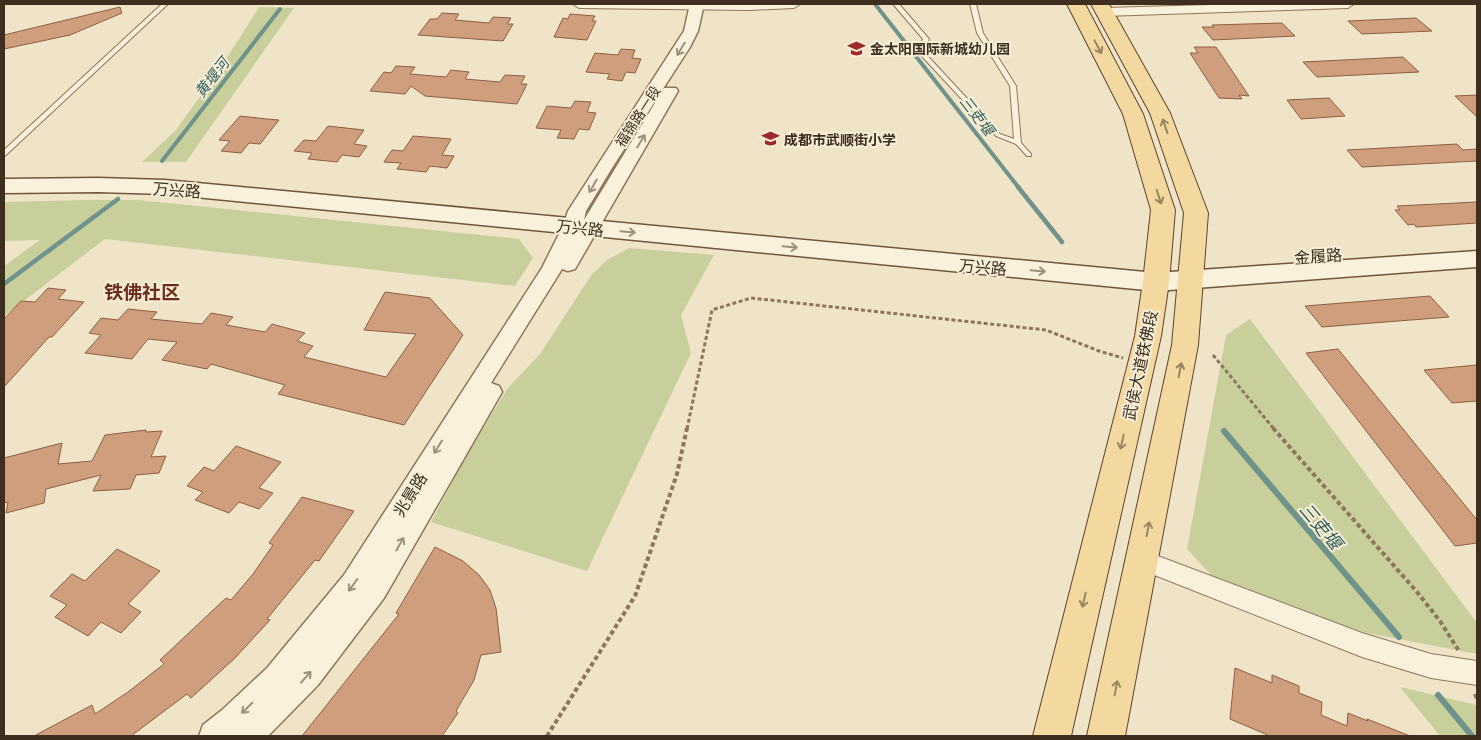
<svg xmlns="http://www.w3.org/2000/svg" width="1481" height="740" font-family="Georgia,'Noto Sans SC',serif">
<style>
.green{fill:#c9cf9b}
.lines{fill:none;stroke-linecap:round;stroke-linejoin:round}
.stream-far2{stroke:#6f938a;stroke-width:4}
.stream-far1{stroke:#6f938a;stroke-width:4.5}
.stream{stroke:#6f938a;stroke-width:6}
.building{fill:#cf9f7d;stroke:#8d5f41}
.service-casing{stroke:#8d765c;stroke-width:2}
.minor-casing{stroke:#8d765c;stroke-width:2}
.tertiary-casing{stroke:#8d765c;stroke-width:3}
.secondary-casing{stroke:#6f573f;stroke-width:3}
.primary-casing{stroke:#5b4430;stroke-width:2}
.path-far1{stroke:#8d765c;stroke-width:3;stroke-dasharray:4 2.5;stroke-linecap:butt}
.path{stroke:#8d765c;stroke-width:4;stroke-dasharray:4.5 3;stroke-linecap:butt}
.service{fill:#faf1dc;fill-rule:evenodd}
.minor{fill:#faf1dc;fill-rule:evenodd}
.tertiary{fill:#faf1dc;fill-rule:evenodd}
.secondary{fill:#faf1dc;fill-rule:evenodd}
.primary{fill:#f3d9a0;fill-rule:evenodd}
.oneway{stroke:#988460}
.oneway2{stroke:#9c907e}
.labels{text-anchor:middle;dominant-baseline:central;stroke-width:4;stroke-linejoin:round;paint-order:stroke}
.far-poi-label{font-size:14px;font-weight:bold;fill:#3d2e20;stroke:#f7eed8;text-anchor:start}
.far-street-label{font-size:14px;fill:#3d2e20;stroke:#f7eed8}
.far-water-label{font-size:15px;font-style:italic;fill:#2f5d5a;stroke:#f7eed8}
.street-label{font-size:16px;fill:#3d2e20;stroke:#f7eed8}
.water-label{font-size:18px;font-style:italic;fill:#2f5d5a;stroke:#f7eed8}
.quarter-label{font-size:19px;font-weight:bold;fill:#6b2e1e;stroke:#f7eed8}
</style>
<rect width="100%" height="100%" fill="#f0e4c8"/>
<!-- green -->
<path class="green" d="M259 7 294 8 186 162H142L176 130 219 70Z
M86 200H138L519 239 533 258 515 286 105 239 4 316V266L40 240 4 241V202Z
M629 248 714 255 681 315 691 353 587 571 431 522 469 451 508 388 540 354 592 274 607 260Z
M1250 319 1477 623V654L1367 633 1268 600 1214 578 1187 549 1226 335Z
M1400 687 1477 705V736H1440Z"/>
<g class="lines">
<!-- stream-far2 -->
<path class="stream-far2" d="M875 4 1019 188
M162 161 280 9"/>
<!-- stream-far1 -->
<path class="stream-far1" d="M1018 187 1062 242
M4 284 118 199"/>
<!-- stream -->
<path class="stream" d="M1224 431 1399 637
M1438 695 1472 736"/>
</g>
<!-- building -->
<path class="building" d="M120 7 122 13 70 35 4 49V35Z
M442 13 459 14 455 20 489 23 493 17 511 18 507 24H513L503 41 418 35 430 19H437Z
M570 14 595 16 592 21H596L587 40 554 37 563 18 568 19Z
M1416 18 1432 31 1362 34 1348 21Z
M1282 23 1295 36 1213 40 1202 27H1214L1212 25Z
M1194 47H1216L1249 96 1239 95 1242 99 1219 98 1190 53H1198Z
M621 49 635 50 632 58 641 59 635 73 626 72 622 81 607 79 610 74 586 72 595 53 618 55Z
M1403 57 1419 72 1317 77 1303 62Z
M396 66 415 67 410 74 446 77 451 70 469 72 465 79 500 82 505 75 525 76 521 84H527L517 104 425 96 411 86 405 94 370 91 384 72 391 73Z
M1477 95V117L1455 96Z
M1329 98 1345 116 1301 119 1287 100Z
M575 101 591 102 587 112 596 113 589 130 579 129 574 139 557 138 561 130 536 128 547 106 571 108Z
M240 116 267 119 279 120 260 144 249 143 241 153 221 151 230 141 219 140Z
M328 126 364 130 354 144 367 146 359 157 342 155 337 162 308 159 312 153 294 151 304 140 316 141Z
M413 136 451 139 442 155 454 156 447 168 430 166 426 172 397 169 401 163 384 162 392 150 403 151Z
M1457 144 1463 150 1477 149V161L1362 167 1347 150Z
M1477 202V223L1416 227 1414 224 1408 225 1395 210H1400L1397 206Z
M48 288 66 290 58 299 84 302 52 337H49L4 387V319L21 301 35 302Z
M385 292 430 298 463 335 404 425 278 394 285 385 211 364 207 369 162 360 177 342 148 339 132 359 85 353 101 335 89 333 101 318 118 320 128 309 157 312 151 319 202 324 211 313 233 317 226 325 265 332 272 324 305 333 297 341 313 346 304 357 386 377 416 334 364 330Z
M1430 296 1449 317 1322 327 1305 306Z
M1338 349 1477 520V543L1455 546 1306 353Z
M1477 365V401L1452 403 1424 370Z
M146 430V432L162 431 151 457 166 456 159 473 136 475 130 489 93 491 101 475 46 489 44 503 6 513 8 502 4 503V458L62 443 58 464 92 461 105 435Z
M236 446 281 462 259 488 273 493 259 509 239 502 229 513 195 500 203 492 187 486 204 467 214 471Z
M302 497 354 511 319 561 315 560 267 619 270 620 234 659 191 698 187 694 131 736H34L92 705 95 714 128 692 164 664 160 660 226 598 231 600 253 574 273 545 269 543Z
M435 547 463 561 479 575 490 590 496 608 501 652 481 655 474 680 456 711 458 713 442 736H302L399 614 396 613Z
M117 549 160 571 128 604 141 612 121 633 101 622 88 636 55 617 67 605 50 596 72 574 85 581Z
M1235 668 1272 683V675L1299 686V693L1322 702 1321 715 1347 726 1348 713 1368 721 1367 719 1410 736H1270L1230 719Z"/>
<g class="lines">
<defs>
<path id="service" d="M162 4H168L6 155 4 156V150Z
M893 4H899L929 39 923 51 1000 134 1014 139 1010 86 977 33 970 4H976L983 33 1016 86 1021 143 1031 154V156H1027L1016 144 996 136 918 52 917 51 923 39Z"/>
<path id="minor" d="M573 4H800L794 8 749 10 579 8Z
M1245 4H1354L1348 8 1104 16 1098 12 1104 8Z
M1142 550 1362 633 1431 654 1477 661V685L1431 678 1362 657 1134 567 1131 560 1134 553Z"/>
<path id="tertiary" d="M690 4H704L698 31 690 47 612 168 586 211 584 220 664 88H676L678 91 575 269 568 271 562 269 491 383 499 386 502 392 384 598 318 685 268 736H199L203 725 222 710 267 668 344 575 542 268 563 226 568 211 684 31Z"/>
<path id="secondary" d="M98 178 165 180 1156 273 1477 251V267L1156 291 165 194 98 192 4 193V179Z"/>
<path id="primary" d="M1067 4H1085L1143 114 1175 210 1169 282 1161 336 1071 736H1033L1135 336 1143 282 1151 210 1123 114Z
M1091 4H1109L1170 113 1208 213 1198 345 1125 736H1087L1172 345 1184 213 1150 113Z"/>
</defs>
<!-- service casing -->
<use href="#service" class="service-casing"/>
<!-- minor casing -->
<use href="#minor" class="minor-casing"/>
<!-- tertiary casing -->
<use href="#tertiary" class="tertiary-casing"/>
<!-- secondary casing -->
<use href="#secondary" class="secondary-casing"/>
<!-- primary casing -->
<use href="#primary" class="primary-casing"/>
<!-- path-far1 -->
<path class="path-far1" d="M1213 355 1274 429
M687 429 712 310 751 298 1046 330 1099 351 1123 358"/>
<!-- path -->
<path class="path" d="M1273 428 1417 592 1440 621 1459 651
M1475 694 1477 699
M547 736 635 596 677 474 687 428"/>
<!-- service -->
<use href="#service" class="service"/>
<!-- minor -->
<use href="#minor" class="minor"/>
<!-- tertiary -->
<use href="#tertiary" class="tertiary"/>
<!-- secondary -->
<use href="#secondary" class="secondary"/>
<!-- primary -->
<use href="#primary" class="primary"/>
</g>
<!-- one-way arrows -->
<defs><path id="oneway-shaft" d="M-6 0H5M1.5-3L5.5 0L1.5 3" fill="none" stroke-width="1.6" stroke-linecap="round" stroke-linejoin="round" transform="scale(1.25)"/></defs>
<g class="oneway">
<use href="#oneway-shaft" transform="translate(1098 47) rotate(62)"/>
<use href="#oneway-shaft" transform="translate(1165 126) rotate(-109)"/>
<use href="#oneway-shaft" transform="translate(1159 197) rotate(72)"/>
<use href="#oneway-shaft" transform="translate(1180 370) rotate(-79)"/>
<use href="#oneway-shaft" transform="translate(1122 442) rotate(103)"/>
<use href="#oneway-shaft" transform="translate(1148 529) rotate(-79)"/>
<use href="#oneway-shaft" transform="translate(1084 600) rotate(103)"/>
<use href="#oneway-shaft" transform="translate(1116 688) rotate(-79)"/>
</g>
<g class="oneway2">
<use href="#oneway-shaft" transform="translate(681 49) rotate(121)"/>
<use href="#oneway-shaft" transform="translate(641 141) rotate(-59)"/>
<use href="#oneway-shaft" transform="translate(593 186) rotate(120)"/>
<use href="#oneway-shaft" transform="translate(628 232) rotate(5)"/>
<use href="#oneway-shaft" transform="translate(790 247) rotate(5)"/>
<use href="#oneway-shaft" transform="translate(1038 271) rotate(5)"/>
<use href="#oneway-shaft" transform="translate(438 447) rotate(122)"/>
<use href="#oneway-shaft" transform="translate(400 544) rotate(-60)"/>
<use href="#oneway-shaft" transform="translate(353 585) rotate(126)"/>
<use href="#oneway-shaft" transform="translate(306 677) rotate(-48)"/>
<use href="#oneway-shaft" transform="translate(247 708) rotate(135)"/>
</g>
<!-- icons -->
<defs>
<symbol id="school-bare" viewBox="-9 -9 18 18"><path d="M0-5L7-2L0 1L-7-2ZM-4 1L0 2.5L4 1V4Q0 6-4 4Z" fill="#9e2a2b" stroke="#f7eed8" stroke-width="2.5" paint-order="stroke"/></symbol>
</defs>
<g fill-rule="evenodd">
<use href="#school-bare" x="844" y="36" width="25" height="25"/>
<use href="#school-bare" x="758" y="126" width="25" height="25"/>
</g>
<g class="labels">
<!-- far-poi labels -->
<g class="far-poi-label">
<text x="870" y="48">金太阳国际新城幼儿园</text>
<text x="784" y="139">成都市武顺街小学</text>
</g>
<!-- far-street labels -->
<g class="far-street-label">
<text transform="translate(637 116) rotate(-57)">福锦路一段</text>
</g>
<!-- far-water labels -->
<g class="far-water-label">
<text transform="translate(211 77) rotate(-52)">黄堰河</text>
<text transform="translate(978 115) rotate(52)">三吏堰</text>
</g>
<!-- street labels -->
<g class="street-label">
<text transform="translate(177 189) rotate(4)">万兴路</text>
<text transform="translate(580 227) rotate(6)">万兴路</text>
<text transform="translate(1318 255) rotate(-4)">金履路</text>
<text transform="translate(983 266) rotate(5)">万兴路</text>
<text transform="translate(1139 365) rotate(-78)">武侯大道铁佛段</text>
<text transform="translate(409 494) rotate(-58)">兆景路</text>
</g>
<!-- water labels -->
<g class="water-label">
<text transform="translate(1322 525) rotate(50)">三吏堰</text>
</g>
<!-- quarter labels -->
<g class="quarter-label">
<text x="142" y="290">铁佛社区</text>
</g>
</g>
<!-- border -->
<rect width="1481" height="740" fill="none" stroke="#3d2e20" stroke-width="10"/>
</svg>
